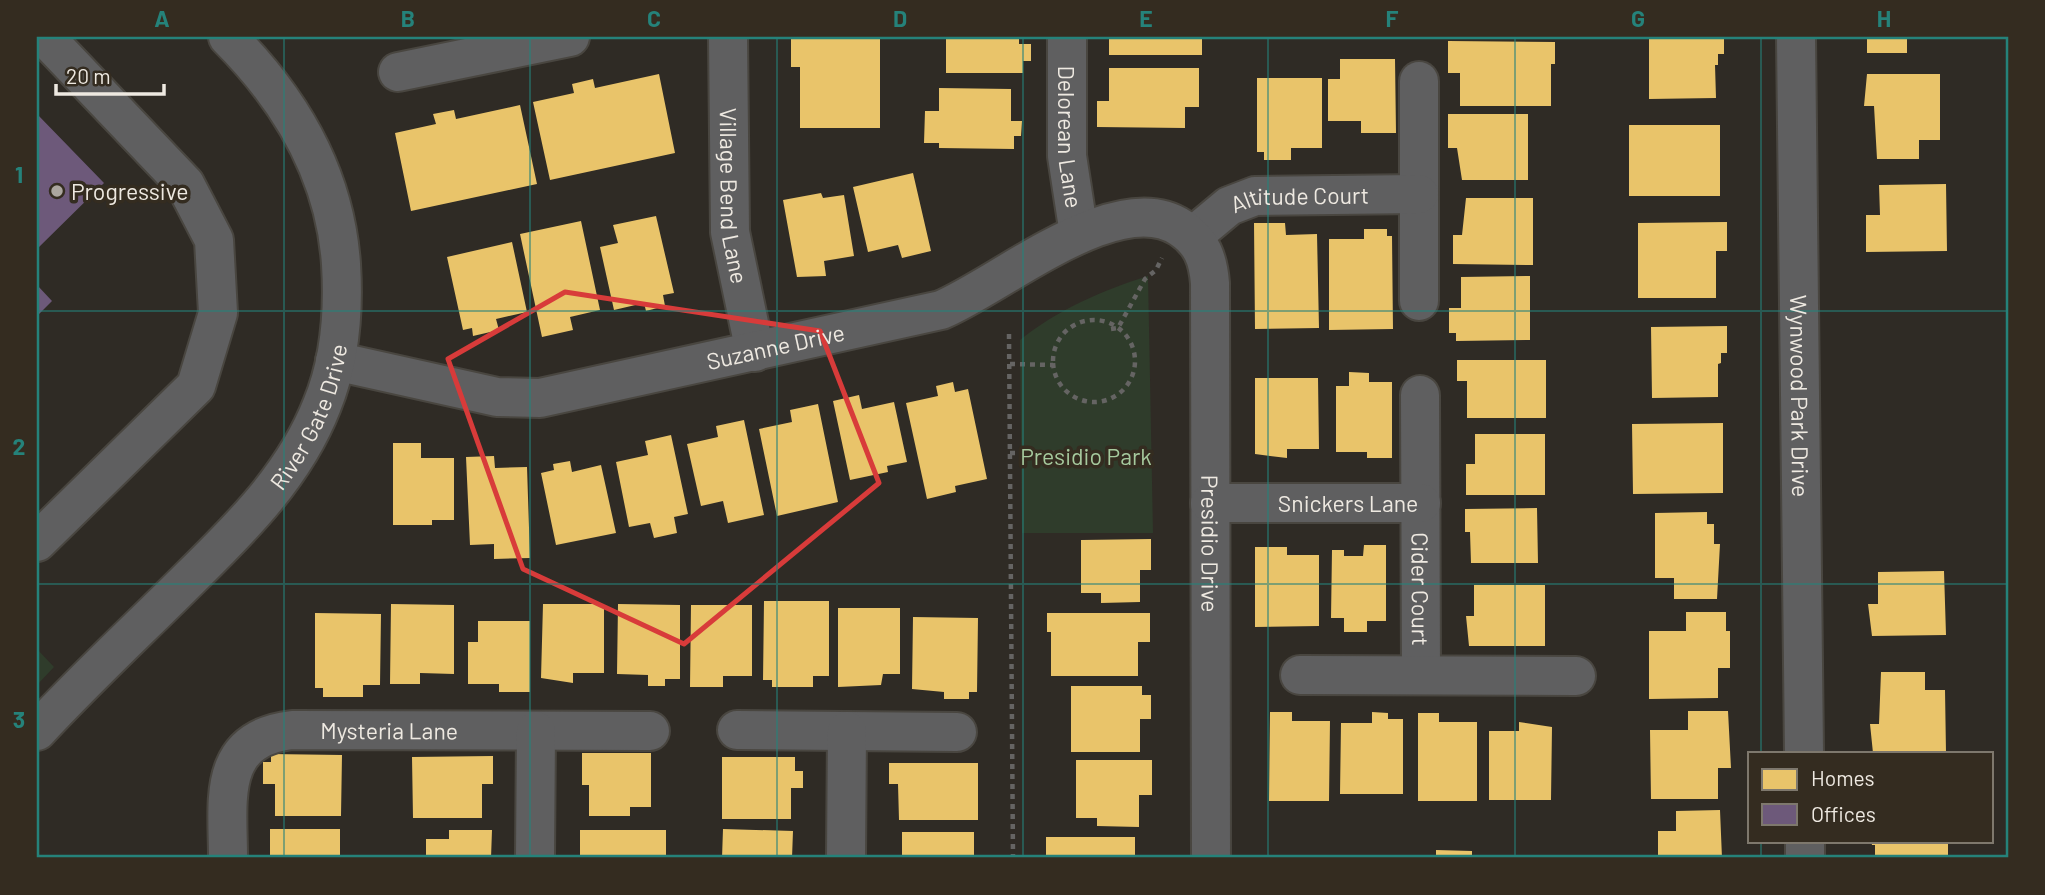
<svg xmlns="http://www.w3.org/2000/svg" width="2045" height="895" font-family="Barlow,sans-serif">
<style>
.green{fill:#2f3c2b}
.homes{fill:#e9c46a}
.offices{fill:#6d597a}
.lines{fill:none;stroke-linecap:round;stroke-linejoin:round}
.minor-casing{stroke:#494640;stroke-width:42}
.path{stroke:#656463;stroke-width:4.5;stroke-dasharray:5 5;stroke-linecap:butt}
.minor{stroke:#5f5f60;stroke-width:38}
.marked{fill:none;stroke:#d83b3a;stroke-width:5;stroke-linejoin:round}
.grid{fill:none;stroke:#25827a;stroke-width:2;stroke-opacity:0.55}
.poi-dot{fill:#aba69f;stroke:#342c20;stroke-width:2.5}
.labels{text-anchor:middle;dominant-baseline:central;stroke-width:7;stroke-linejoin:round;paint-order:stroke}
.street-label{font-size:23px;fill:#eee9e1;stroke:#342c20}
.poi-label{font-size:23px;fill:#eee9e1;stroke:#342c20;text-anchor:start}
.park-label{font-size:23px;fill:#a6ca9e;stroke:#342c20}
.neatline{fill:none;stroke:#25827a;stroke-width:2.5}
.grid-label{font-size:23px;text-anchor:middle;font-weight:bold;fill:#25827a}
</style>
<rect width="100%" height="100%" fill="#2f2b25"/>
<!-- green -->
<path class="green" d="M1148 276 1153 533H1022L1020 340C1057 310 1103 290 1148 276Z
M37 649 54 667 37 685Z"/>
<!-- homes -->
<path class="homes" d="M791 37H880V128H800V67H791Z
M946 37H1019V44H1031V61H1023V73H946Z
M1109 37H1202V55H1109Z
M1649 37H1724V54H1718V65H1715L1716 98 1649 99Z
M1867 37H1907V53H1867Z
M1448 41 1555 42V64H1551V106H1460V73H1448Z
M1340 59H1395L1396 133H1361V121H1328V79H1340Z
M1109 68H1199V107H1185V128L1097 127V101H1109Z
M659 74 675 153 550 180 533 102 574 93 572 84 593 79 595 88Z
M1867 74H1940V140H1919V159H1877L1874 106H1864Z
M1257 78H1322V148H1291V160H1264V152H1257Z
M939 88 1011 89V121H1022L1021 136H1014V149L939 148V143H924L925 111H939Z
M520 105 537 184 411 211 395 133 436 124 433 114 454 110 456 119Z
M1448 114H1528V180H1462L1457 148H1448Z
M1629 125H1720V196H1629Z
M913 173 931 251 902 258 898 245 868 252 853 187Z
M1946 184 1947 251 1866 252V215H1880L1879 185Z
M821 193 823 198 844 195 854 256 824 261 826 276 797 277 783 200Z
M1466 198H1533V265L1453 264V235H1462Z
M656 216 674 293 663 295 665 306 646 311 644 303 614 310 600 247 618 243 613 225Z
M581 221 600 310 570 317 573 330 542 337 520 234Z
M1727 222V251H1716V298H1638V223Z
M1254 223H1285L1286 235 1317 234 1319 328 1255 329Z
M1364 229H1387V236H1392L1393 329 1329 330V239H1364Z
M512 242 527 312 496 319 499 330 473 336 472 328 463 330 447 257Z
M1530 276V340L1456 341V333H1449V308H1461V277Z
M1727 326V353H1721V363L1718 364V397L1652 398 1651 327Z
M1457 360H1546V418H1467V381H1457Z
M1349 372 1369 373V382H1392V458H1367V452H1336V386H1349Z
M1255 378H1318L1319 449H1287V458L1255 454Z
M953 382 955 392 968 389 987 479 955 486 956 492 927 499 906 403 938 396 936 386Z
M859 395 862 409 894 402 907 462 887 466 888 472 850 480 833 401Z
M818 404 838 502 777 516 759 429 792 422 790 410Z
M744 420 764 515 728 523 723 501 701 506 687 444 718 437 716 426Z
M1723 423V493L1633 494 1632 424Z
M1475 434H1545V495H1466V464H1475Z
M671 435 688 514 674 517 677 533 654 538 650 523 629 527 616 462 648 455 645 441Z
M393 443H421V458H454V520H432V525H393Z
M494 456 495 468 527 467 530 558 494 559V544L470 545 466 457Z
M570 461 572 472 601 465 616 533 556 545 541 473 554 470 553 464Z
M1537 508 1538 563H1471L1470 532H1465V509Z
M1707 512V524H1714V544H1720L1717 599H1674V578H1655V513Z
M1151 539V570H1140V602L1101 603V593H1081V540Z
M1364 545H1386V621H1367V632H1344V618H1331L1332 550H1344V556H1363Z
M1255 547H1287V555H1319V626L1255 627Z
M1944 571 1946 635 1872 636 1868 604H1878V572Z
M1474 585H1545V646H1469L1466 616H1474Z
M764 601H829V676H813V687H772V680H763Z
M391 604 454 605V674L420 673V684H390Z
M543 604H604V673H573V683L541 678Z
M618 604 680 605V679H665V686H648V675L617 674Z
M691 605H752V676H723V687H690Z
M838 608H900V674H883L881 685 838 687Z
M1686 612H1726V631H1730V668H1718V698L1649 699V631H1686Z
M315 613 381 614 380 685H363V697H323V688H315Z
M1047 613H1150V642H1138V676H1051V632H1047Z
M913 617 978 618 977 692H969V699H944V692L912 689Z
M478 621H530V692H499V684H468V642H478Z
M1881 672H1925V690H1945L1946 753H1873L1870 724H1879Z
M1071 686H1142V695H1151V719H1140V752H1071Z
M1688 711H1728L1731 768H1718V799H1651L1650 730H1688Z
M1270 712H1292V721H1330L1329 801H1269Z
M1372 712 1388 713V719H1403V794H1340L1341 723H1372Z
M1418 713H1439V722H1477V801H1418Z
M1519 722 1552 727 1551 800H1489V731H1519Z
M582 753H651V807H630V816H589V785H582Z
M271 754 342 755 341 816H275V784H263V762H271Z
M493 756V784H482V818H413L412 757Z
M722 757H795V771H803V788H791V819H722Z
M1076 760H1152V795H1139V827L1097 826V818H1076Z
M889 763H978V820H899L898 784H889Z
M1720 810 1722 858H1658V831H1676V811Z
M270 829H340V858H270Z
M723 829 793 831 792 858H722Z
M449 830H492L491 858H426V839H449Z
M580 830H666V858H580Z
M902 832H974V858H902Z
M1046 837H1135V858H1046Z
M1871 841H1948V857L1875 858V845H1872Z
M1436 850 1472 851V858H1436Z"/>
<!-- offices -->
<path class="offices" d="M37 114 104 183 37 249Z
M37 285 52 301 37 316Z"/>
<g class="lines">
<defs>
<g id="minor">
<path id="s1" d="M728 37 730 232 755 352"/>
<path id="s2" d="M1067 37V156L1079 234"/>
<path id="s3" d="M1796 37 1804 753"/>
<path d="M398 72 570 37"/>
<path d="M1419 81V301"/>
<path id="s4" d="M1193 236 1229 206 1255 196 1419 194"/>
<path id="s5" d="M335 361 497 397 540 398 941 310C1001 285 1118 185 1181 228 1202 242 1208 259 1210 283L1211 858"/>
<path id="s6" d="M1420 395 1421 675"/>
<path id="s7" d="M1210 503H1421"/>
<path d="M37 542 196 386 218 313 214 240 185 184 45 37"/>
<path d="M1300 675 1576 676"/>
<path d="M737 730 957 732"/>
<path id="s8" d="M37 731C86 678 140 628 191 577 243 526 295 474 322 405 340 361 344 312 341 264 335 174 291 100 228 37"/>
<path d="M1805 841V858"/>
<path id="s9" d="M228 858C228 800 216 739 292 730L650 731"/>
<path d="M535 858 536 731"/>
<path d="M846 858 847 731"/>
</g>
</defs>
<!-- minor casing -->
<use href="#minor" class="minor-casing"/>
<!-- path -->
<path class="path" d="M1053 361a41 41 0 1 1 82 0a41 41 0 1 1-82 0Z
M1111 329 1118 328 1145 279 1156 270 1162 258
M1009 334 1013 858
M1010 364 1053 365
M1010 453H1067"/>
<!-- minor -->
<use href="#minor" class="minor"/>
</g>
<!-- marked area -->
<path class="marked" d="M565 292 820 331 879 483 684 644 523 569 448 359Z"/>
<!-- grid -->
<path class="grid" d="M284 37V858M530 37V858M777 37V858M1023 37V858M1268 37V858M1515 37V858M1761 37V753M37 311H2008M37 584H2008M1761 841V858"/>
<!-- markers -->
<circle class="poi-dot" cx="57" cy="191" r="7"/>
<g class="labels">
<!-- street labels -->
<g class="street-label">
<text stroke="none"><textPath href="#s2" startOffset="100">Delorean Lane</textPath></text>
<text stroke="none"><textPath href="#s1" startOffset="159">Village Bend Lane</textPath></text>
<text stroke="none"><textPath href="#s4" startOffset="119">Altitude Court</textPath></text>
<text stroke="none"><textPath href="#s5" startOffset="450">Suzanne Drive</textPath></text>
<text stroke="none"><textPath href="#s3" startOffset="359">Wynwood Park Drive</textPath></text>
<text stroke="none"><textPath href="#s8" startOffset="420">River Gate Drive</textPath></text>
<text stroke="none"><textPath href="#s7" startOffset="138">Snickers Lane</textPath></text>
<text stroke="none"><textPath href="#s5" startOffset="1209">Presidio Drive</textPath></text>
<text stroke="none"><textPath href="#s6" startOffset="194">Cider Court</textPath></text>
<text stroke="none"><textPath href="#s9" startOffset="261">Mysteria Lane</textPath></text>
</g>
<!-- poi labels -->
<g class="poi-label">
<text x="71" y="191">Progressive</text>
</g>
<!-- park labels -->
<g class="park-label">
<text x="1086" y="456">Presidio Park</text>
</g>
</g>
<!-- border -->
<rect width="2045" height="895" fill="none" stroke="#342c20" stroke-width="77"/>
<!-- legend -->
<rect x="1748" y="752" width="245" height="91" fill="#342c20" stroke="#7e786d" stroke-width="2"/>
<rect x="1762" y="769" width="35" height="21" fill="#e9c46a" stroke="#7e786d" stroke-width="2"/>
<text x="1811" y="786" font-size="21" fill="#eee9e1">Homes</text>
<rect x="1762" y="804" width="35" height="21" fill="#6d597a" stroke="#7e786d" stroke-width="2"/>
<text x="1811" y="822" font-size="21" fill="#eee9e1">Offices</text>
<!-- scale -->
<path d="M56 84v10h108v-10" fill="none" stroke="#eee9e1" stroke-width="3.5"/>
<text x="66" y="84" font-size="21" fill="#eee9e1" stroke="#342c20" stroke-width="5" paint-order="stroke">20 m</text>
<rect x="38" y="38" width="1969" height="818" class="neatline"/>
<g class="grid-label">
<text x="162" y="27">A</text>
<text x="408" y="27">B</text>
<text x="654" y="27">C</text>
<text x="900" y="27">D</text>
<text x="1146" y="27">E</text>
<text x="1392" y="27">F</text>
<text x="1638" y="27">G</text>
<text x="1884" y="27">H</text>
<text x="19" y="183">1</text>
<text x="19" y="455">2</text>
<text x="19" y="728">3</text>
</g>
</svg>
